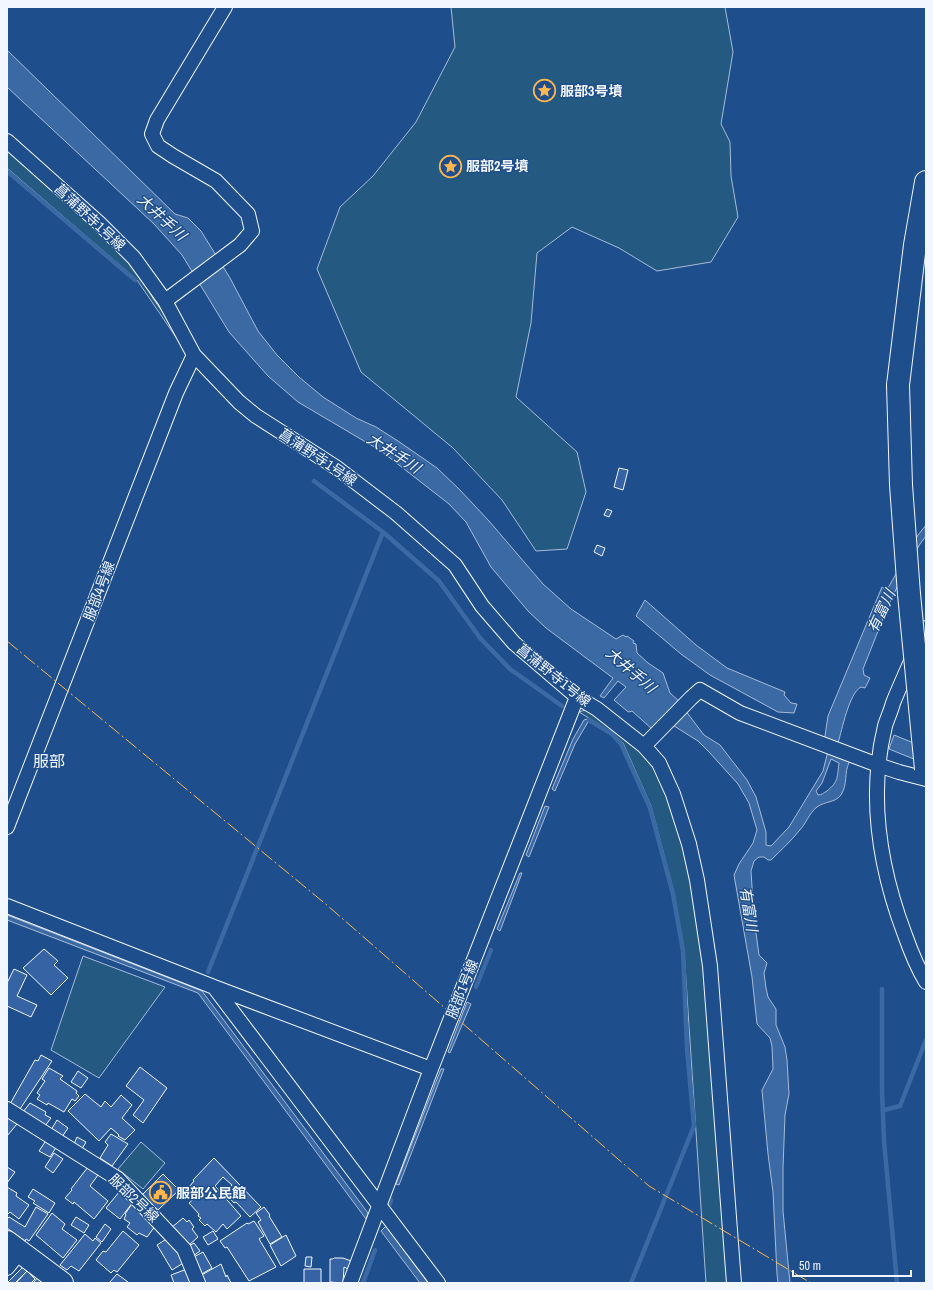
<svg xmlns="http://www.w3.org/2000/svg" width="933" height="1290" font-family="'Archivo Narrow','Noto Sans JP',sans-serif">
<style>
.green{fill:#245a82;stroke:#a8bbd7}
.water{fill:#3b69a3;stroke:#a8bbd7;fill-rule:evenodd}
.lines{fill:none;stroke-linecap:round;stroke-linejoin:round}
.stream{stroke:#3b69a3;stroke-width:4.5}
.building{fill:#3563a3;stroke:#f2f6ff}
.street-casing{stroke:#f2f6ff;stroke-width:16}
.primary-casing{stroke:#f2f6ff;stroke-width:24}
.highway-casing{stroke:#f2f6ff;stroke-width:24}
.street{stroke:#1f4e8c;stroke-width:14}
.primary{stroke:#1f4e8c;stroke-width:22}
.highway{stroke:#1f4e8c;stroke-width:22}
.highway-bridge-casing{stroke:#f2f6ff;stroke-width:24;stroke-linecap:butt}
.highway-bridge{stroke:#1f4e8c;stroke-width:22}
.power{stroke:#ffb74d;stroke-width:1;stroke-dasharray:14 3 2 3;stroke-linecap:butt}
.labels{text-anchor:middle;dominant-baseline:central;stroke-width:3;stroke-linejoin:round;paint-order:stroke}
.poi-label{font-size:14px;font-weight:bold;fill:#f2f6ff;stroke:#1f4e8c;text-anchor:start}
.street-label{font-size:14px;fill:#f2f6ff;stroke:#1f4e8c}
.water-label{font-size:15px;font-style:italic;fill:#f2f6ff;stroke:#1f4e8c}
.quarter-label{font-size:16px;fill:#f2f6ff;stroke:#1f4e8c}
</style>
<rect width="100%" height="100%" fill="#1f4e8c"/>
<!-- green -->
<path class="green" d="M451 7H725L733 52 721 124 730 142 731 176 738 217 711 262 657 271 619 248 572 227 537 253 531 323 516 397 577 452 586 492 567 549 536 551 502 500 453 448 361 372 317 269 340 207 373 176 416 122 455 47Z
M7 146 131 261 154 300 179 335 188 355 137 280 7 168Z
M585 710 593 711 643 751 661 775 686 850 704 955 731 1283H706L684 950 674 893 651 806 623 743 613 733 579 712Z
M83 956 165 987 99 1078 51 1050Z
M141 1142 165 1163 143 1189 118 1169Z"/>
<!-- water -->
<path class="water" d="M7 50 175 214 188 218 201 231 230 278 258 331 277 355 299 377 323 397 356 418 376 427 398 441 437 468 460 490 489 521 543 584 571 609 616 639 623 635 626 637 627 636 634 641 633 643 636 644 637 653 648 663 663 673 670 693 680 702 685 710 704 735 720 745 747 780 756 797 766 832V845L771 846 789 827 823 771 827 755 825 736 828 716 882 587 885 589 888 588 918 535 926 525V536L920 544 905 570 886 611 863 669 864 675 870 678 865 688 861 687C849 693 842 730 838 743L849 763C844 772 848 784 841 795 835 803 825 801 817 807 809 813 806 824 799 831 791 841 781 850 771 860H768L764 857H759L754 861 751 871 754 918 759 955 767 963 764 973 766 988 768 997 776 1009V1025L785 1047 787 1060 789 1094 785 1115 783 1168V1211L790 1283H778L777 1274 773 1192 768 1154 762 1090 773 1069 772 1046 770 1038 757 1024 752 977 734 875 739 864 753 843 757 830 749 803 738 784 710 753 698 741 671 724 653 730 632 711 629 712 627 711 614 700 626 687 618 681 604 698 600 696 613 678 546 628 528 611 491 567 466 522 449 504 381 451 298 402 268 376 229 332 182 255 154 224 7 87ZM831 759 839 763C837 777 839 781 827 791 823 793 822 795 818 795L816 791 822 783Z
M645 600 696 645 727 668 785 692 784 695 791 703 797 704 794 713 778 712 710 675 681 654 636 616Z
M587 719 588 722 575 744 555 791 552 789 573 739 584 720Z
M894 735 926 748V764L889 749Z
M545 806 549 807 529 857 526 855Z
M520 873H522L500 931 497 929Z
M7 915 202 991 368 1213 366 1219 198 993 7 920Z
M467 1002 471 1004 450 1053 448 1052Z
M441 1069H444L399 1185 396 1184Z
M386 1226 428 1283H420L381 1231Z"/>
<g class="lines">
<!-- stream -->
<path class="stream" d="M7 171 135 280
M314 481 383 532 439 581 480 638 510 669 562 706
M589 720 612 734 621 744 650 808 673 894 683 951 687 1049 694 1126 631 1283
M208 972 383 532
M476 987 491 950
M882 989V1091L884 1141 897 1283
M884 1110 900 1106 926 1040
M390 1204 391 1200
M363 1283 375 1250"/>
</g>
<!-- building -->
<path class="building" d="M619 468 628 470 623 490 614 487Z
M607 509 612 511 609 517 604 515Z
M597 545 605 548 602 556 594 552Z
M44 949 58 961 54 965 68 978 51 995 23 968Z
M14 969 27 975 17 996 37 1005 31 1017 7 1006V983Z
M41 1055 52 1061 20 1109 10 1104 35 1060 38 1061Z
M140 1067 167 1088 143 1123 133 1115 144 1100 126 1086Z
M49 1068 63 1076 60 1079 77 1091 76 1093 79 1096 75 1101 72 1099 64 1112 48 1103 47 1105 37 1099 40 1095 37 1093 45 1081 42 1079Z
M78 1071 88 1078 81 1088 71 1082Z
M85 1094 101 1107 105 1101 111 1107 121 1095 132 1105 122 1118 135 1130 125 1140 118 1136 119 1135 111 1128 99 1141 68 1111Z
M30 1103 46 1112 45 1115 51 1118 45 1126 23 1112Z
M7 1117 17 1124 7 1136Z
M57 1120 68 1128 62 1137 51 1130Z
M111 1134 128 1144 112 1166 100 1158 108 1145 105 1142Z
M77 1137 86 1142 82 1149 74 1144Z
M47 1139 57 1146 50 1157 39 1151Z
M54 1153 63 1159 53 1173 45 1167Z
M214 1158 261 1207 250 1217 236 1202 234 1203 225 1193 232 1185 223 1177 215 1186 241 1216 227 1229 223 1224 216 1232 207 1224 205 1226 199 1220 201 1218 198 1216 199 1214 189 1203 198 1195 196 1193 190 1198 184 1193 194 1181 193 1180Z
M7 1167 15 1172 7 1183Z
M88 1167 98 1175 90 1186 108 1201 94 1219 74 1202 73 1204 65 1198 72 1190 71 1189Z
M163 1174 179 1190 158 1210 141 1196Z
M7 1187 17 1193 16 1196 29 1205 19 1219 10 1212 7 1215Z
M33 1189 55 1203 49 1213 33 1203 35 1201 28 1197Z
M120 1191 133 1202 120 1219 106 1208Z
M132 1204 156 1225 147 1237 139 1233 137 1235 127 1227 130 1223 124 1219 126 1215 125 1214Z
M36 1207 48 1214 29 1241 26 1239 25 1241 7 1228V1219L9 1217 25 1227Z
M264 1207 270 1215 269 1216 282 1237 270 1244 258 1222 261 1220 256 1213Z
M52 1213 65 1224 62 1229 77 1240 63 1258 36 1235Z
M76 1217 89 1225 84 1233 71 1225Z
M183 1218 187 1222 189 1220 194 1227 192 1229 198 1237 188 1246 171 1228Z
M254 1221 264 1236 259 1239 276 1267 249 1281 227 1247 225 1248 220 1241 247 1223 248 1224Z
M105 1224 111 1229 102 1242 96 1237Z
M123 1231 139 1245 117 1272 114 1270 111 1273 96 1260 103 1251 106 1252Z
M213 1231 218 1239 208 1245 203 1237Z
M85 1234 93 1241 95 1238 101 1243 79 1271 71 1266 67 1270 60 1265Z
M286 1235 296 1256 281 1266 270 1245Z
M168 1238 185 1262 172 1270 157 1245Z
M194 1243 200 1251 193 1256 187 1247Z
M203 1252 212 1268 200 1275 192 1258Z
M306 1257H312L311 1267 305 1266Z
M334 1258H343L351 1261 348 1269 344 1267 343 1283 330 1282V1259H333Z
M221 1264 226 1277 227 1275 231 1283H204L200 1276Z
M23 1267 27 1271 15 1283H7Z
M187 1269 192 1283H174L171 1275Z
M304 1269H321V1283H304Z
M27 1271 35 1279 31 1283H16Z
M117 1274 128 1282 127 1283H109Z
M39 1276 48 1283H33Z"/>
<g class="lines">
<defs>
<path id="street" d="M7 141 99 223 134 258 165 301 194 355 239 402 256 416 337 468 396 513 455 565 482 606 514 643 577 697 597 709 644 746 691 698 700 690 740 713 878 765 899 772 926 779
M165 301 240 245 252 231 248 214 216 181 173 156 158 146 152 134 157 120 225 7
M926 628C915 653 903 678 893 703 891 711 887 719 885 726 868 796 880 869 905 935 911 952 917 967 926 982
M644 746 659 763 673 794 689 844 697 880 710 966 734 1283
M7 827 176 393 194 355
M7 906 214 987 438 1283
M214 987 431 1069
M7 1109 118 1179 184 1249 198 1283
M7 1268 20 1252
M350 1283 431 1069 577 697"/>
<path id="primary" d="M7 1242 62 1283"/>
<path id="highway" d="M898 385 915 245 926 182"/>
</defs>
<!-- street casing -->
<use href="#street" class="street-casing"/>
<!-- primary casing -->
<use href="#primary" class="primary-casing"/>
<!-- highway casing -->
<use href="#highway" class="highway-casing"/>
<!-- street -->
<use href="#street" class="street"/>
<!-- primary -->
<use href="#primary" class="primary"/>
<!-- highway -->
<use href="#highway" class="highway"/>
<defs>
<path id="highway-bridge" d="M898 385 901 485 909 594 926 769"/>
</defs>
<!-- highway-bridge casing -->
<use href="#highway-bridge" class="highway-bridge-casing"/>
<!-- highway-bridge -->
<use href="#highway-bridge" class="highway-bridge"/>
<!-- power -->
<path class="power" d="M7 641 328 906 649 1186 811 1283"/>
</g>
<!-- icons -->
<defs>
<symbol id="sight-ring" viewBox="-11 -11 22 22"><circle r="9.5" fill="#1f4e8c" stroke="#ffb74d" stroke-width="1.5"/><path d="M0-6L1.8-2.2L6-1.7L2.9 1.2L3.7 5.4L0 3.3L-3.7 5.4L-2.9 1.2L-6-1.7L-1.8-2.2Z" fill="#ffb74d"/></symbol>
<symbol id="civic-ring" viewBox="-11 -11 22 22"><circle r="9.5" fill="#1f4e8c" stroke="#ffb74d" stroke-width="1.5"/><path d="M-.6-6.5H3V-4.5H.6V-3L4-1V1h2V6H-6V1h2V-1L-.6-3ZM-1.2 2.5V6h2.4V2.5Z" fill="#ffb74d"/></symbol>
</defs>
<g fill-rule="evenodd">
<use href="#sight-ring" x="532" y="78" width="25" height="25"/>
<use href="#sight-ring" x="438" y="154" width="25" height="25"/>
<use href="#civic-ring" x="148" y="1180" width="25" height="25"/>
</g>
<g class="labels">
<!-- poi labels -->
<g class="poi-label">
<text x="560" y="91">服部3号墳</text>
<text x="466" y="166">服部2号墳</text>
<text x="176" y="1193">服部公民館</text>
</g>
<!-- street labels -->
<g class="street-label">
<text transform="translate(90 217) rotate(43)">菖蒲野寺1号線</text>
<text transform="translate(318 457) rotate(34)">菖蒲野寺1号線</text>
<text transform="translate(99 591) rotate(-69)">服部4号線</text>
<text transform="translate(554 675) rotate(39)">菖蒲野寺1号線</text>
<text transform="translate(462 989) rotate(-68)">服部1号線</text>
<text transform="translate(134 1198) rotate(44)">服部2号線</text>
</g>
<!-- water labels -->
<g class="water-label">
<text transform="translate(162 217) rotate(43)">大井手川</text>
<text transform="translate(394 453) rotate(33)">大井手川</text>
<text transform="translate(881 611) rotate(-65)">有富川</text>
<text transform="translate(631 670) rotate(41)">大井手川</text>
<text transform="translate(749 909) rotate(81)">有富川</text>
</g>
<!-- quarter labels -->
<g class="quarter-label">
<text x="49" y="761">服部</text>
</g>
</g>
<!-- border -->
<rect width="933" height="1290" fill="none" stroke="#f2f6ff" stroke-width="16"/>
<!-- scale -->
<path d="M793 1270v6h118v-6" fill="none" stroke="#f2f6ff" stroke-width="2"/>
<text x="799" y="1270" font-size="12" fill="#f2f6ff" stroke="#1f4e8c" stroke-width="3" paint-order="stroke">50 m</text>
</svg>
